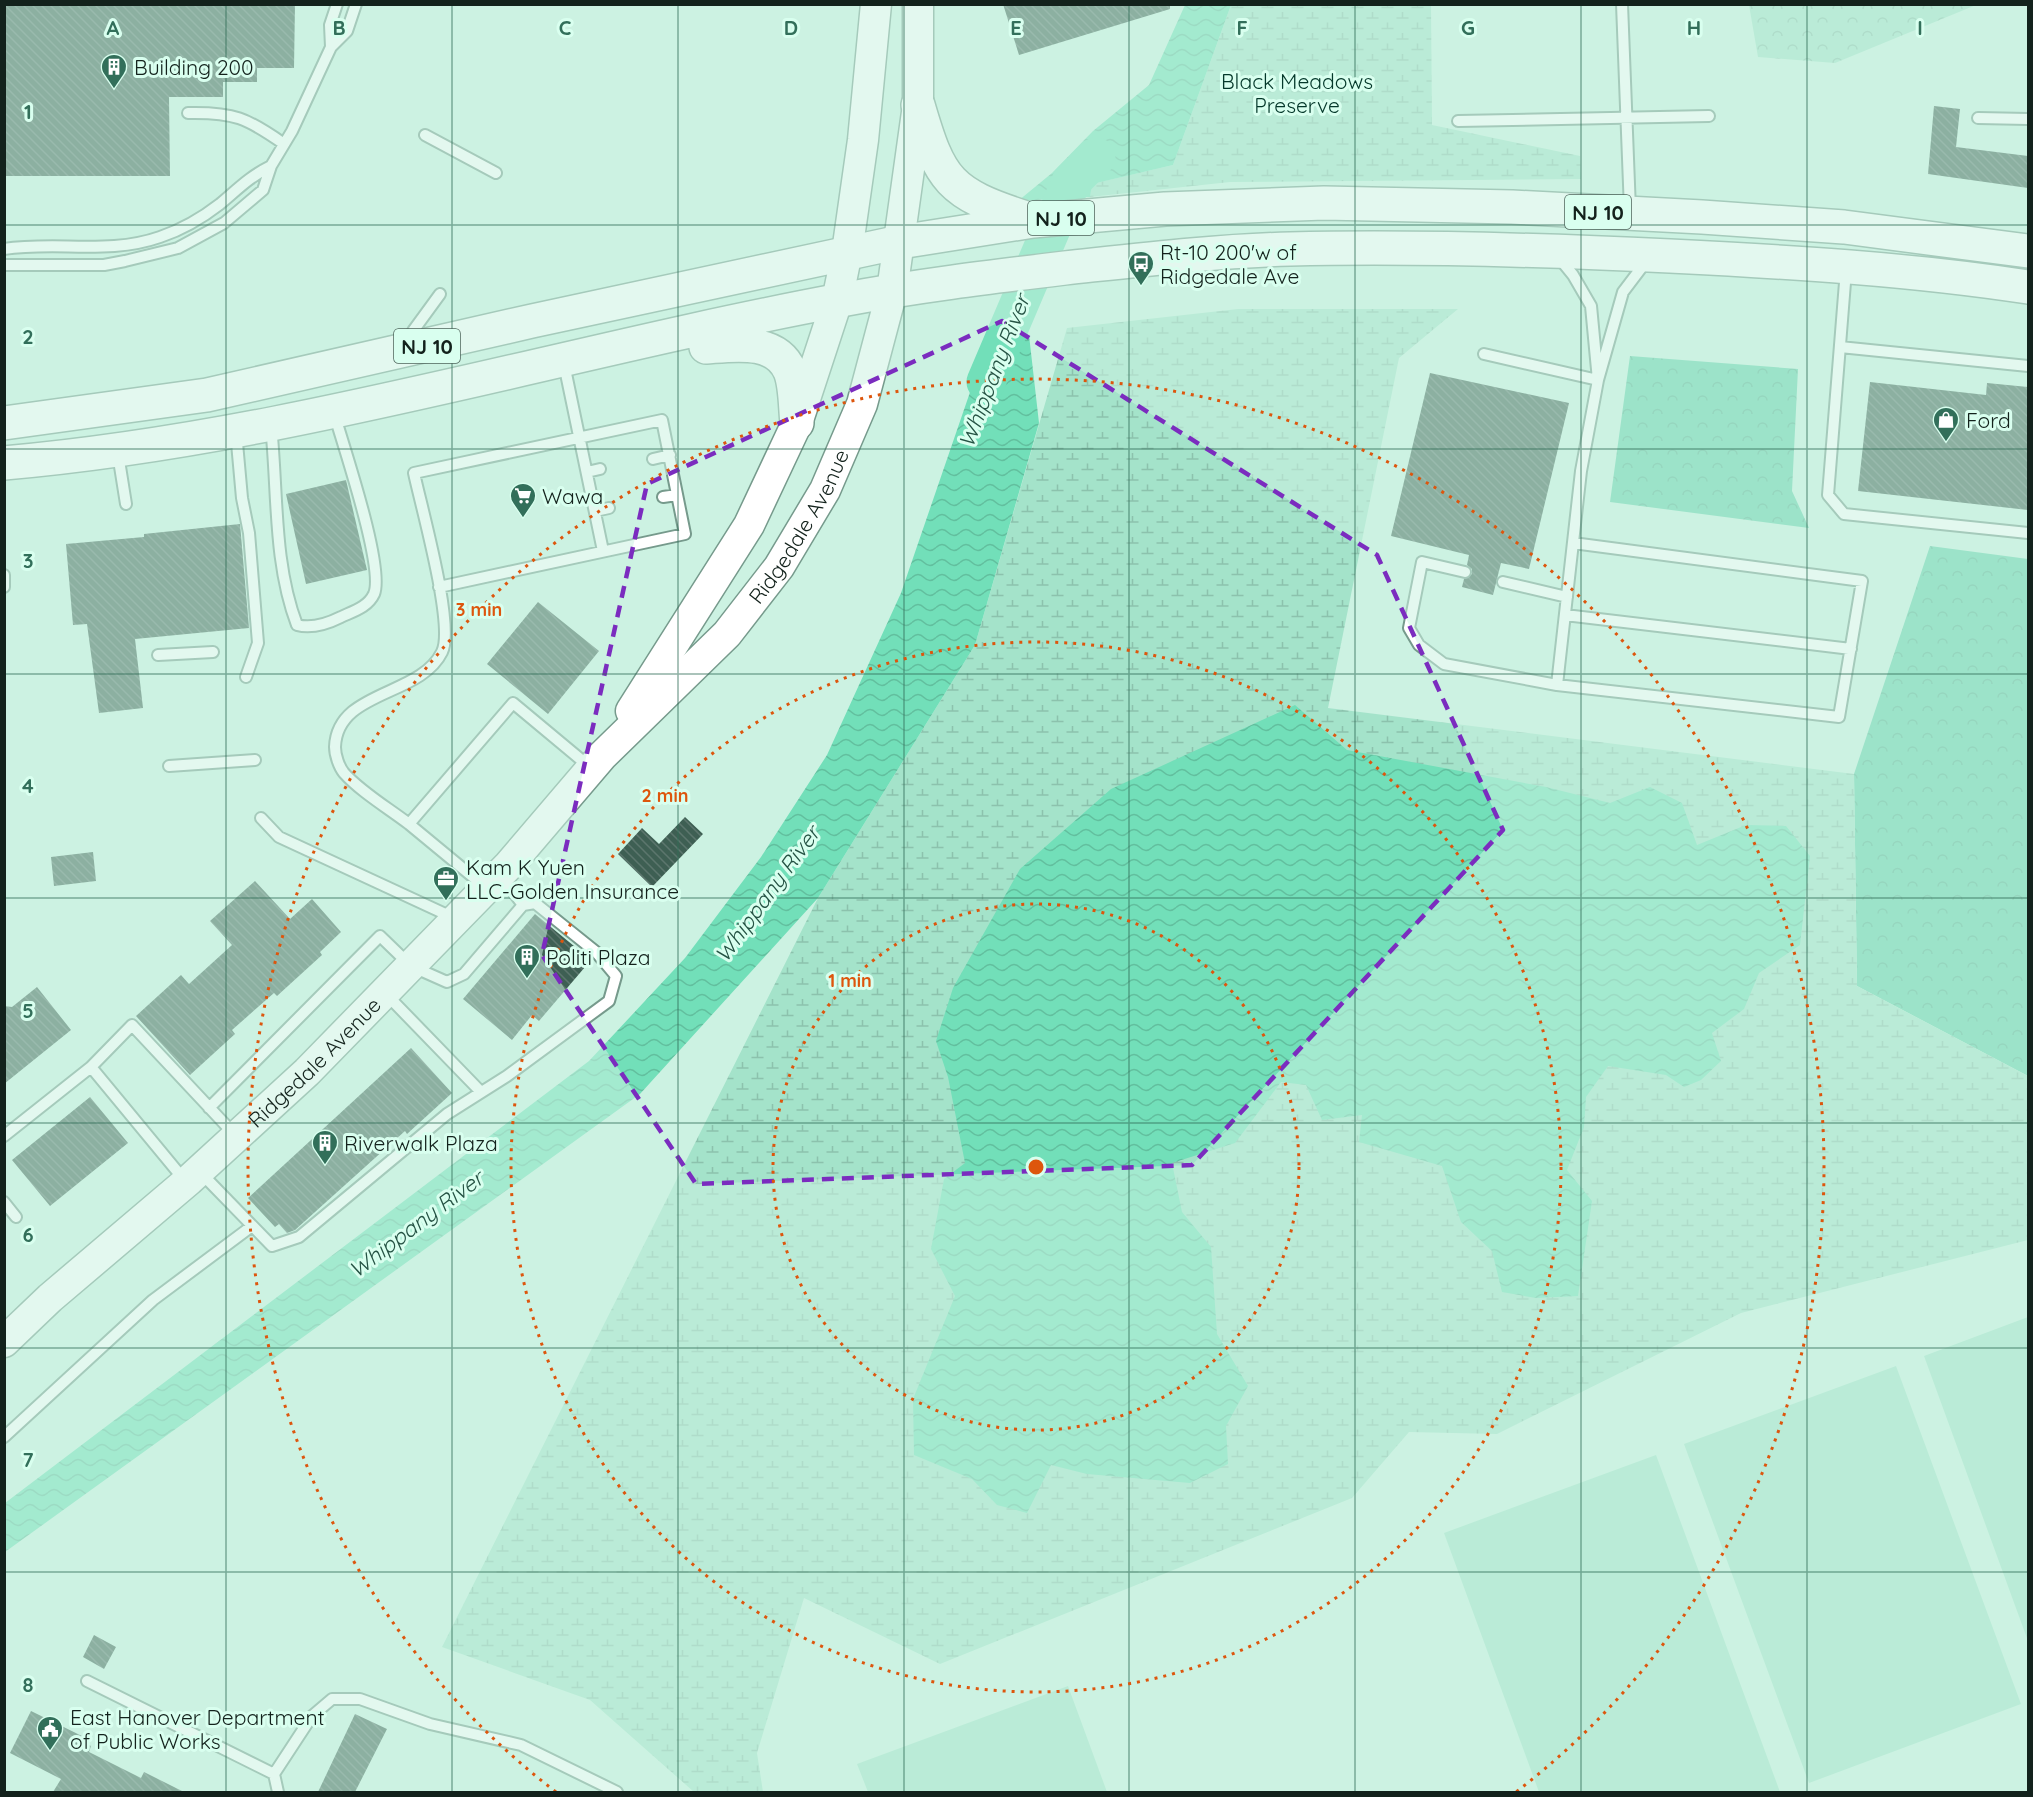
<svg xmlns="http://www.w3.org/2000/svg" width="2033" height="1797" font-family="Quicksand,sans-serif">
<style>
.green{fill:#a4e3ca}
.forest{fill:url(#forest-crowns)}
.wetland{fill:url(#wetland-marsh)}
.park{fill:url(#park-crowns)}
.water{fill:url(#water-waves)}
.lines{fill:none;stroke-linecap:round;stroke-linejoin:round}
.river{stroke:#72dfb9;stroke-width:39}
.building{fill:url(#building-back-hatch)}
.lane-casing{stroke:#769a8c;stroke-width:14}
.secondary-casing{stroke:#769a8c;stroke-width:33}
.primary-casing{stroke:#769a8c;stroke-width:36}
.lane{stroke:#fff;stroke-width:10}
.secondary{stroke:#fff;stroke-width:30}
.primary{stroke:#fff;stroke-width:33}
.marked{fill:none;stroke:#7b2cbf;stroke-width:4.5;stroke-dasharray:12 8;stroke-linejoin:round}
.grid{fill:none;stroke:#326f5a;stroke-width:1.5;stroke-opacity:0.55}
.ring{fill:none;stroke:#dd560d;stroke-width:3;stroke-dasharray:3 6}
.labels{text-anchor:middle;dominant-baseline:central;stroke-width:6;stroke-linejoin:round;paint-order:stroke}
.shield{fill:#d9ffef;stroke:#4e645b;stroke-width:1.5}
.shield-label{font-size:20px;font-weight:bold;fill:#13221c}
.poi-label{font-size:21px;fill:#13221c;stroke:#d9ffef;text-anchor:start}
.park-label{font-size:21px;fill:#04382a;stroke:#d9ffef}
.street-label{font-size:21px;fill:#13221c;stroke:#d9ffef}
.water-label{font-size:22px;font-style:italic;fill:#255344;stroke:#d9ffef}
.grid-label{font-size:20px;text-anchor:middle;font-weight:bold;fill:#326f5a;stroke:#d9ffef;stroke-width:6;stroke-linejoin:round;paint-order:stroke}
.centre{fill:#dd560d;stroke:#d9ffef;stroke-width:3}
.ring-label{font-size:18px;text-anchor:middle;font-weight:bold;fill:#dd560d;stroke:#d9ffef;stroke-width:6;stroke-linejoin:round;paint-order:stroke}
</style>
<defs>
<pattern id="forest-crowns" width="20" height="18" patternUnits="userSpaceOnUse" patternTransform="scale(1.5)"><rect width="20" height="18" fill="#63d1ac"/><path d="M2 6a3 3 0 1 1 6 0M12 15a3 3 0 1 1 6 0" fill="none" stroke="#55b393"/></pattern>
<pattern id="wetland-marsh" width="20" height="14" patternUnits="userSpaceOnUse" patternTransform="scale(1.5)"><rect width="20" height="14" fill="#a4e3ca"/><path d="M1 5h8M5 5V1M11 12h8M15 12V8" fill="none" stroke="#8cc2ad"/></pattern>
<pattern id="park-crowns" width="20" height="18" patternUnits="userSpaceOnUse" patternTransform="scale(1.5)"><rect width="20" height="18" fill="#a4e3ca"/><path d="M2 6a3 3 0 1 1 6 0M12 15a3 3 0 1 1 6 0" fill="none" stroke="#8cc2ad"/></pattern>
<pattern id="water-waves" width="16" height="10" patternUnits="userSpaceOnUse" patternTransform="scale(1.5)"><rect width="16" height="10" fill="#72dfb9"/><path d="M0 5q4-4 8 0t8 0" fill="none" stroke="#62bf9e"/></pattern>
<pattern id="building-back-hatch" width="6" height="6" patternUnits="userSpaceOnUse" patternTransform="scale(1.5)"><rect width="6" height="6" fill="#3e5f53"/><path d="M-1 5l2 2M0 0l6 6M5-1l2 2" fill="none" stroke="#5c766d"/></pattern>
</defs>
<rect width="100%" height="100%" fill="#ccf2e2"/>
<!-- green -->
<path class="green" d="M2028 1317V1641L1924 1356Z
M1896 1366 2021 1704 1809 1783 1684 1444Z
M1656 1455 1780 1792H1539L1444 1533Z
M1068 1686 1107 1792H868L857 1764Z"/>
<!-- forest -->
<path class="forest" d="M1630 356 1798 369 1792 491 1809 528 1610 502Z
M1930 546 2028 559V1076L1857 986 1854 774Z"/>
<!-- wetland -->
<path class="wetland" d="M1231 5H1431L1432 125 1580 156 1581 179 1230 182 1090 197 1091 184 1173 165Z
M1238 309H1458L1399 358 1328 708 1854 774 1857 986 2028 1076V1240L1741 1313 1497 1434 1409 1432 1352 1498 940 1664 804 1598 757 1753 763 1792H694L590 1700 442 1647 818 898 975 645 1067 328Z"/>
<!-- park -->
<path class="park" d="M1749 5V4L1976 5 1835 63 1758 57Z"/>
<!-- water -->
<path class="water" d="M1185 5H1231L1173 165 1092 184 1090 197 1018 201 1052 173 1093 131 1149 85Z
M990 334 1029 335 1039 423 975 645 818 898 640 1094 5 1552V1503L589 1061 685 958 761 857 827 755 901 593Z
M1295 705 1347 750 1546 787 1610 803 1650 787 1682 803 1697 845 1746 825 1786 826 1810 856 1800 945 1759 973 1744 1009 1712 1033 1721 1061 1701 1080 1684 1087 1666 1075 1608 1066 1586 1097 1584 1127 1567 1170 1592 1201 1578 1296 1536 1298 1502 1292 1492 1251 1461 1222 1442 1166 1359 1142 1362 1115 1322 1120 1306 1085 1281 1082 1235 1143 1172 1163 1182 1212 1211 1247 1217 1334 1248 1386 1226 1426 1228 1464 1190 1483 1087 1474 1051 1465 1027 1513 997 1505 972 1479 914 1455 913 1399 955 1296 931 1249 944 1179 965 1163 948 1077 936 1041 953 988 1020 869 1111 789Z"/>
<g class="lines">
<!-- river -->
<path class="river" d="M986 382 1071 182 1096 157"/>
</g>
<!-- building -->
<path class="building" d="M4 4H295L294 68H257V82H223V97H169L170 176H4Z
M1003 4H1170V9L1019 55Z
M1934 106 1960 109 1956 147 2028 156V188L1928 174Z
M1430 373 1569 403 1529 569 1501 563 1493 595 1462 587 1464 579 1472 574V569L1467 565 1469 555 1391 536Z
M1870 382 1986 395 1987 383 2028 387V510L1858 491Z
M346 480 367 570 306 584 286 494Z
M240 524 249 628 135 639 143 708 99 713 87 624 73 625 66 544 144 537V534Z
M538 602 599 651 548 714 487 664Z
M685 817 703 834 652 887 618 854 642 828 659 844Z
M93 852 96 881 54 886 51 857Z
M255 881 290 919 312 899 341 932 320 952 322 955 277 996 274 993 232 1030 235 1034 190 1075 136 1016 181 975 189 984 232 945 210 921Z
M535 914 591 960 539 1021 532 1015 512 1040 463 999Z
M37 987 71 1030 4 1084V1006L12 1007Z
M411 1048 452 1093 407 1134 405 1131 295 1230 287 1233 279 1224 275 1227 248 1198Z
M90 1097 128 1143 50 1206 12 1160Z
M94 1635 116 1647 104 1669 83 1657Z
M31 1711 86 1738 84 1742 91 1746 89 1752 141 1778 144 1772 184 1792H53L61 1779 10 1753Z
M355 1714 387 1729 355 1792H318Z"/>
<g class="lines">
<defs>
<path id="lane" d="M1622 4 1630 210
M331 47 330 25 337 4
M188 113C234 112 247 118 284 144
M1978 118 2028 119
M1458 121 1709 116
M425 135 496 173
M4 249C57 241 109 255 160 237 181 230 202 218 220 204 238 189 249 177 271 166
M1560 259 1573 275 1591 306 1598 380 1623 292 1648 259
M4 265H104L125 261 178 248 224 223 263 190 271 166 292 131 331 47 347 31 356 4
M1846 270 1828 495 1844 514 2028 533
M416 345 413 331 440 294
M1840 347 2028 366
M1484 354 1598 380 1581 471 1557 685
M564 364 603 551
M271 426C278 492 273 562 297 625 312 629 327 624 341 617 354 611 368 607 374 594 385 568 343 445 334 413
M236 432 242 498 249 533 258 643 246 677
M118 454 126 504
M653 459 670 455
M587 472 600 469
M663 497 677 495
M595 511 609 508
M1465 572 1422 562 1409 628 1419 645 1444 664 1557 685 1839 717 1862 581 1573 543
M4 575V587
M1503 582 1567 597
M1565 615 1851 649
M158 655 213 652
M169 766 255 760
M261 818 279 837 454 918
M409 824C388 808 361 792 344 773 339 767 335 755 335 747 337 690 420 697 442 652 455 626 421 506 414 473L662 420 685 534 439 587
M484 886 409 824 513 703 591 768
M385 993 481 1092
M209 1108 380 936 411 966 447 982 464 974 523 905 502 877
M4 1136 91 1067
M201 1173 272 1246 299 1237 447 1114 507 1076 609 1001 616 976 596 952 535 903 523 905
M186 1182 91 1067 132 1025 235 1135
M4 1202 16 1217
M4 1437 153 1300 252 1226
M87 1681 274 1774 278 1792
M274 1774 312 1716 332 1699H360L430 1724 521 1745 617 1792"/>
<g id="secondary">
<path d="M631 711 749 525 797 423 837 301 847 252 863 140 876 4"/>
<path id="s1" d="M4 1342 50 1298 189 1180 307 1072 509 865 602 756 727 634 779 567 825 490 862 404 892 291 918 105V4"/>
</g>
<path id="primary" d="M918 105C940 181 949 193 1026 218
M706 347C734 345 776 338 790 371 796 386 795 407 797 423
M4 423 207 395 532 321 900 242 1033 221 1165 209 1324 203 1512 207 1702 217 1844 227 2028 251
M4 463C289 438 561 352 841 300 915 286 990 277 1065 268 1140 260 1215 251 1290 249 1417 246 1544 250 1670 256 1790 262 1910 269 2028 287"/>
</defs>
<!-- lane casing -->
<use href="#lane" class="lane-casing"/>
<!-- secondary casing -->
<use href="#secondary" class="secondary-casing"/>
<!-- primary casing -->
<use href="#primary" class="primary-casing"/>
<!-- lane -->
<use href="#lane" class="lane"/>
<!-- secondary -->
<use href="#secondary" class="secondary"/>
<!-- primary -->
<use href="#primary" class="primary"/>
</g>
<!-- marked area -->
<path d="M0 0H2033V1797H0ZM1002 321 1377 555 1503 830 1192 1165 696 1184 542 955 647 484Z" fill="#ccf2e2" fill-opacity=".55" fill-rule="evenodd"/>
<path class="marked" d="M1002 321 1377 555 1503 830 1192 1165 696 1184 542 955 647 484Z"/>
<!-- grid -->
<path class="grid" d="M226 4V1792M452 4V1792M678 4V1792M904 4V1792M1129 4V1792M1355 4V1792M1581 4V1792M1807 4V1792M4 225H2028M4 449H2028M4 674H2028M4 898H2028M4 1123H2028M4 1348H2028M4 1572H2028"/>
<!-- distance rings -->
<g class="ring">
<circle cx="1036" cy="1167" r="263"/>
<circle cx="1036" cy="1167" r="525"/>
<path d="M556 1792A788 788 0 1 1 1516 1792"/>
</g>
<!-- icons -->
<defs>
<symbol id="building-pin" viewBox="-11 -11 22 30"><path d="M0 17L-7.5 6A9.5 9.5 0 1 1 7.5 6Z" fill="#326f5a" stroke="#d9ffef"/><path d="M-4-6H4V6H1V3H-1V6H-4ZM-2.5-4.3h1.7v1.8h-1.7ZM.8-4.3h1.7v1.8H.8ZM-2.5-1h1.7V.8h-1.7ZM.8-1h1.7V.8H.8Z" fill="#fff"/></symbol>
<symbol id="bus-pin" viewBox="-11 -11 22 30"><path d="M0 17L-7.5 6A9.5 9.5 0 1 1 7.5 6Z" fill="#326f5a" stroke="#d9ffef"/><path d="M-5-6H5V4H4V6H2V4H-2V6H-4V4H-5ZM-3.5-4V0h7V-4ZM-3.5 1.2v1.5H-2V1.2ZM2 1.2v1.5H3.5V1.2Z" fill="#fff"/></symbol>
<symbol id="shop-pin" viewBox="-11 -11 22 30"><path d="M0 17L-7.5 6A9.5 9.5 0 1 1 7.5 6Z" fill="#326f5a" stroke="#d9ffef"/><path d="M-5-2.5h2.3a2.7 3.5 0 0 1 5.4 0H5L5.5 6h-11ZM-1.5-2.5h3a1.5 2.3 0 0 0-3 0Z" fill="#fff"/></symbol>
<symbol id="supermarket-pin" viewBox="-11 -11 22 30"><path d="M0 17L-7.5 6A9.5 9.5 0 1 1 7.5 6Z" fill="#326f5a" stroke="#d9ffef"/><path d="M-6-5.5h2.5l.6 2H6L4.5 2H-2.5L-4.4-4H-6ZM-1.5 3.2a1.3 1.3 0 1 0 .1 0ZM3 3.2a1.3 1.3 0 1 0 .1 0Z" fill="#fff"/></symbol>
<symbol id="office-pin" viewBox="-11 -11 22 30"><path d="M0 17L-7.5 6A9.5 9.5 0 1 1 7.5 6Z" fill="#326f5a" stroke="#d9ffef"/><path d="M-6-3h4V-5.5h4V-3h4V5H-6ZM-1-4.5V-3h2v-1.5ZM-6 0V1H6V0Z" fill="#fff"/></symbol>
<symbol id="civic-pin" viewBox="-11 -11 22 30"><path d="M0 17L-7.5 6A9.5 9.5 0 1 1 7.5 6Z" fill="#326f5a" stroke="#d9ffef"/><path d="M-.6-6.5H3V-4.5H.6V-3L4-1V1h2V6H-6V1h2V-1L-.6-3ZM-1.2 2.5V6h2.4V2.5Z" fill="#fff"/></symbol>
</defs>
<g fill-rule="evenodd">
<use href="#building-pin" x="99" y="52" width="30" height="40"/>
<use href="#bus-pin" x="1126" y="249" width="30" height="40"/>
<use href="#shop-pin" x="1931" y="405" width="30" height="40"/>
<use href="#supermarket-pin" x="508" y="481" width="30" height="40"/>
<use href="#office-pin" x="431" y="864" width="30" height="40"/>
<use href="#building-pin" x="512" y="942" width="30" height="40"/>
<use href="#building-pin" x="310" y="1128" width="30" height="40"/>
<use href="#civic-pin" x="35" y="1714" width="30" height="40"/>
</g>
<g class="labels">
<!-- shield labels -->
<g class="shield">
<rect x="1565" y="195" width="66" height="34" rx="4.5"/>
<rect x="1028" y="201" width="66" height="34" rx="4.5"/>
<rect x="394" y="329" width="66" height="34" rx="4.5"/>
</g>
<g class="shield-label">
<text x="1598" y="212">NJ 10</text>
<text x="1061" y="218">NJ 10</text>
<text x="427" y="346">NJ 10</text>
</g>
<!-- poi labels -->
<g class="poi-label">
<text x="134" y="67">Building 200</text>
<text x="1160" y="252">Rt-10 200'w of<tspan x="1160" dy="24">Ridgedale Ave</tspan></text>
<text x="1966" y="420">Ford</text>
<text x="542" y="496">Wawa</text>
<text x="466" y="867">Kam K Yuen<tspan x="466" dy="24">LLC-Golden Insurance</tspan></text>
<text x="546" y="957">Politi Plaza</text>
<text x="344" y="1143">Riverwalk Plaza</text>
<text x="70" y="1717">East Hanover Department<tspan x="70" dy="24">of Public Works</tspan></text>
</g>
<!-- park labels -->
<g class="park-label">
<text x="1297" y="81">Black Meadows<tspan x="1297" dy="24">Preserve</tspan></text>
</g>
<!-- street labels -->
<g class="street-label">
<text stroke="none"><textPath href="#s1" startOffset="1143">Ridgedale Avenue</textPath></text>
<text stroke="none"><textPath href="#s1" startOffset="418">Ridgedale Avenue</textPath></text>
</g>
<!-- water labels -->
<g class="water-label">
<text transform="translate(994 371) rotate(-69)">Whippany River</text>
<text transform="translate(767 894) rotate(-54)">Whippany River</text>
<text transform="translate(416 1224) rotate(-37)">Whippany River</text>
</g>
</g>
<g class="grid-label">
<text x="113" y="35">A</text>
<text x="339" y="35">B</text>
<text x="565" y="35">C</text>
<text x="791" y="35">D</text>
<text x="1016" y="35">E</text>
<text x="1242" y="35">F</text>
<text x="1468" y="35">G</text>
<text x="1694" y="35">H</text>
<text x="1920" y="35">I</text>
<text x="28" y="119">1</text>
<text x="28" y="344">2</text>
<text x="28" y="568">3</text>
<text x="28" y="793">4</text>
<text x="28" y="1018">5</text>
<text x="28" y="1242">6</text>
<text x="28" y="1467">7</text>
<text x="28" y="1692">8</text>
</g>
<circle cx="1036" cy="1167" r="9" class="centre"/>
<g class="ring-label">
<text x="479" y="616">3 min</text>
<text x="665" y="802">2 min</text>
<text x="850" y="987">1 min</text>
</g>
<!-- border -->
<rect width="2033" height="1797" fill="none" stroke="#13221c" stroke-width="12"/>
</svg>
